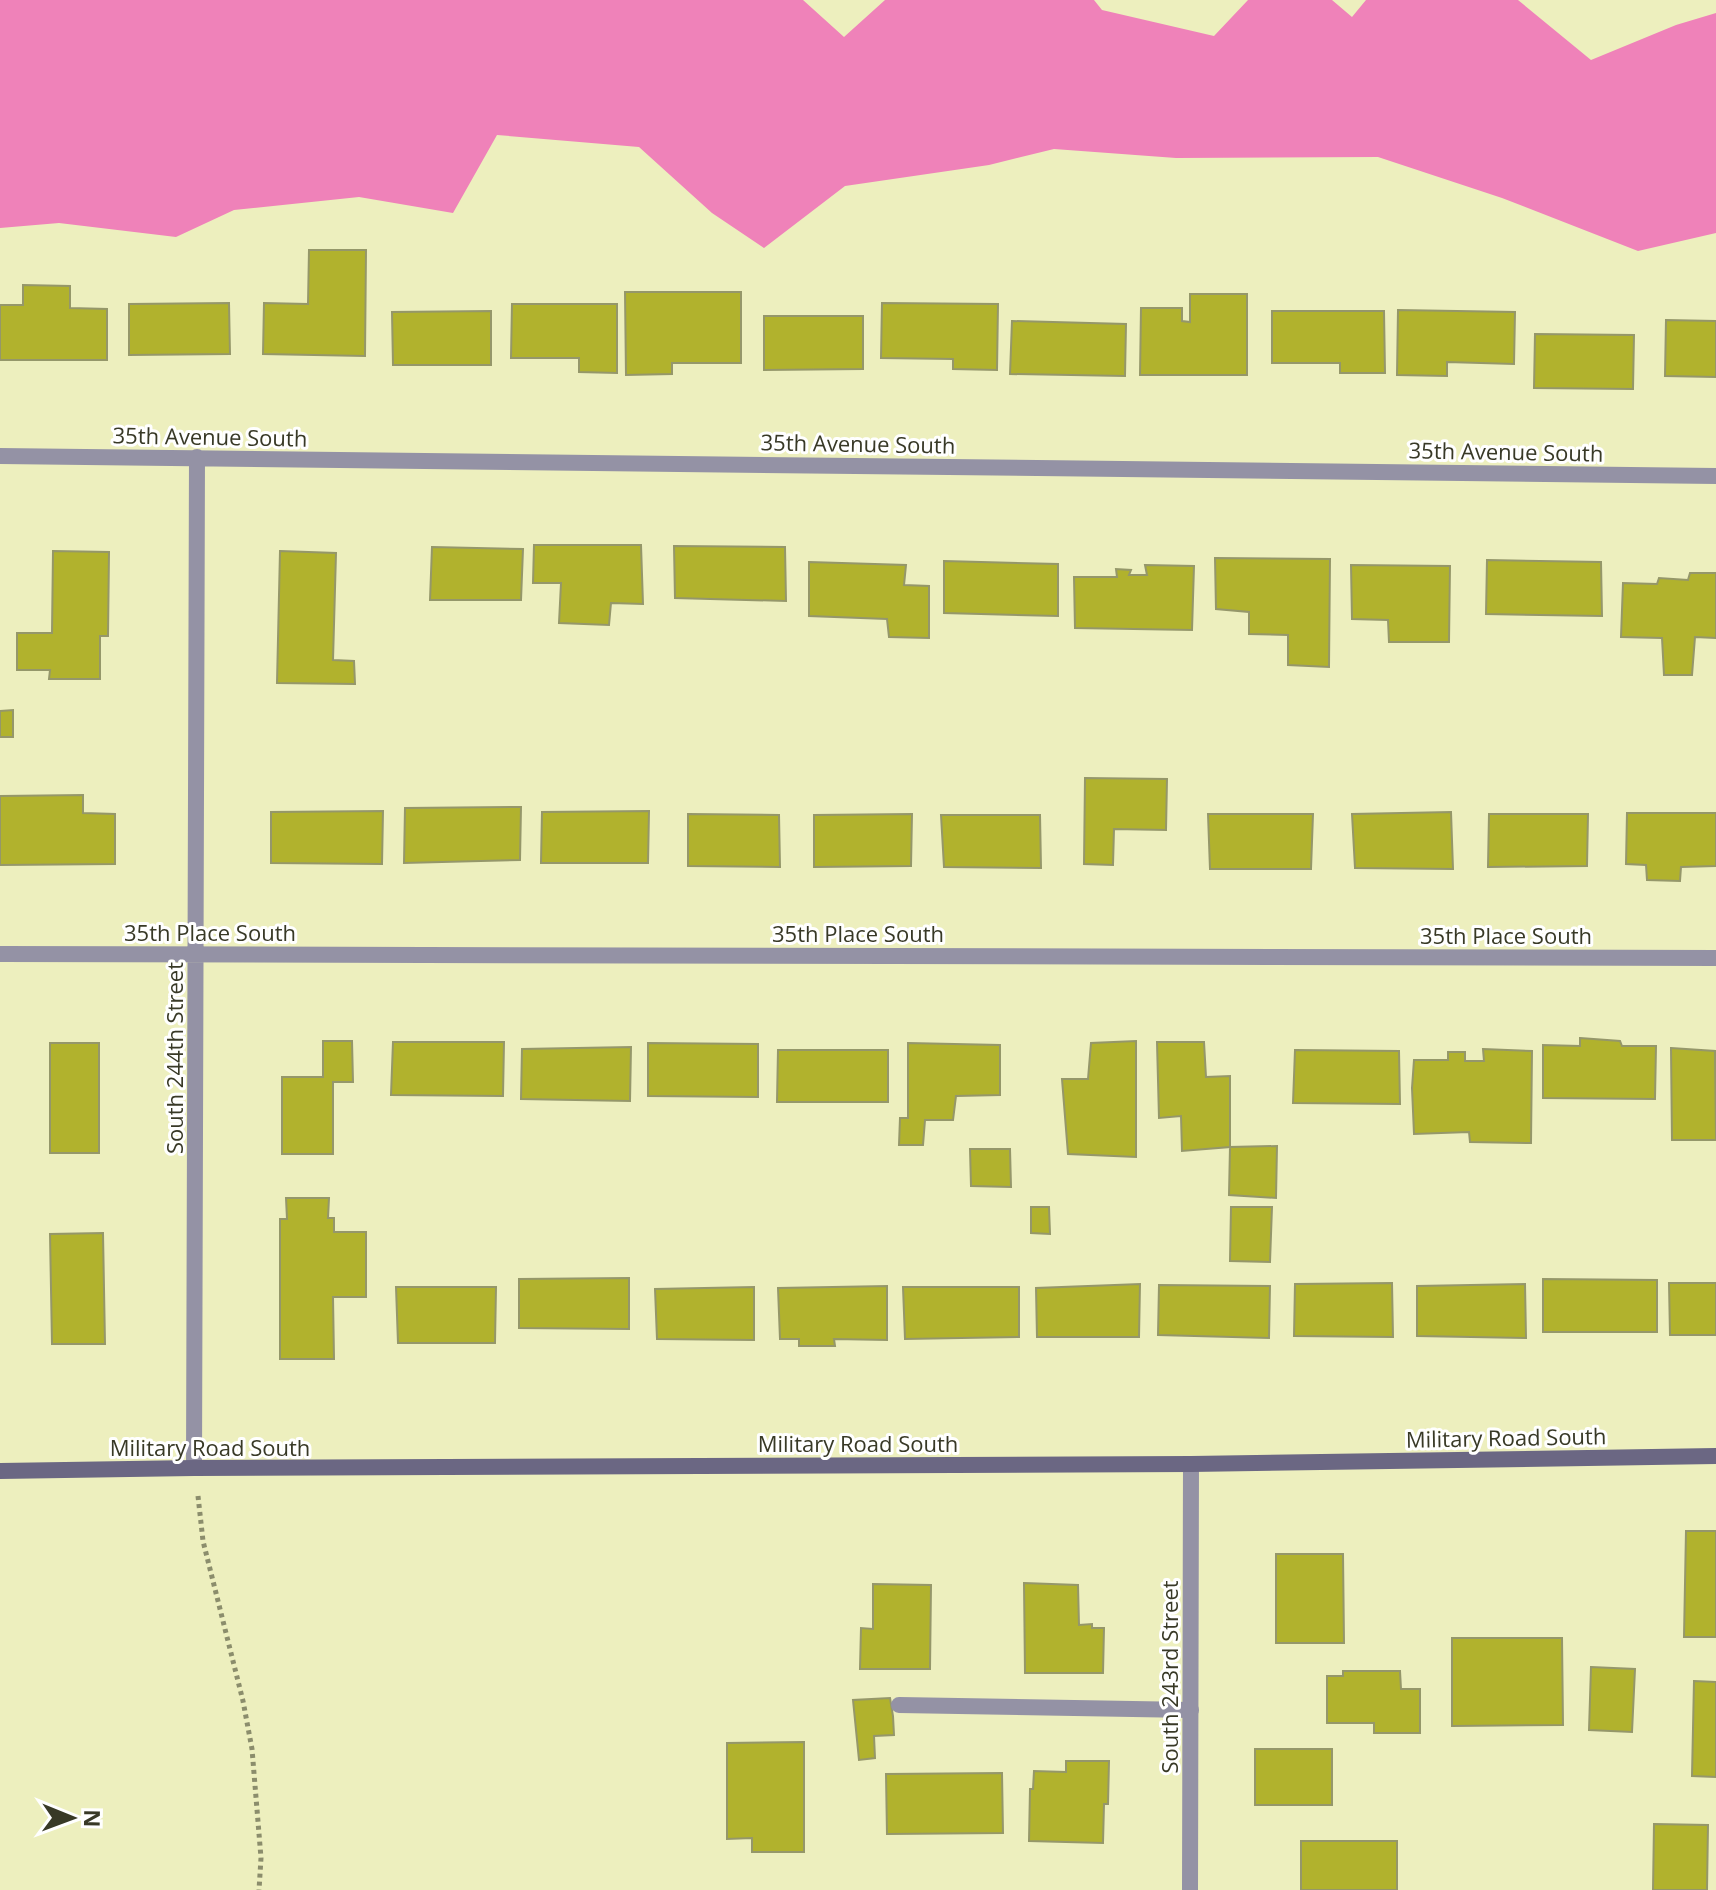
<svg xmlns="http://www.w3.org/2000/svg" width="1716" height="1890" font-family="'Open Sans',sans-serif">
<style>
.forest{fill:#ef82b9}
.building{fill:#b1b22d;stroke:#95976a;stroke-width:2}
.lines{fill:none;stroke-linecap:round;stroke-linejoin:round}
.path{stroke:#8b8d6c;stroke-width:5;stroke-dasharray:4 4;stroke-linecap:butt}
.lane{stroke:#9492a5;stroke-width:16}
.street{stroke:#9492a5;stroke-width:16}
.secondary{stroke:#6b6783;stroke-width:16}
.labels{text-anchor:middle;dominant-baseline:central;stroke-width:6;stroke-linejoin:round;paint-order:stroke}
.street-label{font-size:22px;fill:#383926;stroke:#fff}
</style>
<rect width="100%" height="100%" fill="#edefbe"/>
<!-- forest -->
<path class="forest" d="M0 0H803L844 37 885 0H1094L1102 10 1214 36 1248 0H1332L1352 17 1366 0H1518L1591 60 1676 25 1716 13V233L1638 251 1502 198 1378 157 1176 158 1054 149 989 165 845 186 764 248 712 213 639 147 497 135 453 213 359 197 234 210 176 237 59 223 0 228Z"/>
<!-- building -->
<path class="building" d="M309 250H366L365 356 263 354 264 303 308 304Z
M23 285 70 286V308L107 309V360H0V305H23Z
M625 292H741V363H672V374L626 375Z
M1190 294H1247V375H1140L1141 308H1182V321L1190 322Z
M229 303 230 354 129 355V304Z
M882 303 998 304 997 370 953 369V359L881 358Z
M512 304H617V373L579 372V358H511Z
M1398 310 1515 312 1514 364 1447 362V376L1397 375Z
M491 311V365H393L392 312Z
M1272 311H1384L1385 373H1340V363H1272Z
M764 316H863V369L764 370Z
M1666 320 1716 321V377L1665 376Z
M1012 321 1126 324 1125 376 1010 374Z
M1535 334 1634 335 1633 389 1534 388Z
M534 545H641L643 604 611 603 609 625 559 623 561 583H533Z
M674 546 785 547 786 601 675 598Z
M432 547 523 549 521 600H430Z
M53 551 109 552 108 636H100V679H49L50 670H17V633H52Z
M280 551 336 553 333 660 354 661 355 684 277 683Z
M1215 558 1330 559 1329 667 1288 665V635L1249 634V612L1216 609Z
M1487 560 1601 562 1602 616 1486 614Z
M944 561 1058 564V616L944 613Z
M809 562 906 565 904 585 929 586V638L889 637 887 619 809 616Z
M1145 565 1194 566 1192 630 1075 628 1074 577H1117L1116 569 1131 570 1129 575H1147Z
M1351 565 1450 566 1449 642H1389L1388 620 1352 619Z
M1690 573H1716V638L1695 637 1692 675H1664L1662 638 1621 637 1623 583 1657 584 1659 578 1688 580Z
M13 710V737H0V711Z
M1085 778 1167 779 1166 830 1114 829 1113 865 1084 864Z
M83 795V813L115 814V864L0 865V796Z
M521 807 520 860 404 863 405 808Z
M383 811 382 864 271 863V812Z
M649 811 648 863H541L542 812Z
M1451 812 1453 869 1355 868 1352 814Z
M1627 813H1716V866L1681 867 1680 881 1647 880 1646 865 1626 864Z
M688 814 779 815 780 867 688 866Z
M912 814 911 866 814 867V815Z
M1208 814H1313L1311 869H1210Z
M1489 814H1588L1587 866 1488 867Z
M941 815H1040L1041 868 944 867Z
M1580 1038 1620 1041 1622 1046H1656L1655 1099 1543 1098V1045L1580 1046Z
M323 1041H352L353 1082H333V1154H282V1077H323Z
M1136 1041V1157L1068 1154 1062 1079H1088L1091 1043Z
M393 1042H504L503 1096 391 1095Z
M1157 1042H1204L1206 1077 1230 1076V1147L1182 1151 1181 1116 1159 1118Z
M50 1043H99V1153H50Z
M648 1043 758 1044V1097L648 1096Z
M908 1043 1000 1045V1095L956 1096 953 1120H925L923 1145H899L900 1118H908Z
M631 1047 630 1101 521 1099 522 1049Z
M1671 1048 1715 1051 1716 1140H1672Z
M1483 1049 1532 1051 1531 1143 1470 1142 1469 1132 1414 1134 1412 1088 1414 1060H1448V1052H1465V1061H1484Z
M778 1050H888V1102H777Z
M1295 1050 1399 1051 1400 1104 1293 1103Z
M1277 1146 1276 1198 1229 1195 1230 1147Z
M970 1149H1010L1011 1187 971 1186Z
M286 1198H329L328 1218H334V1232H366V1297H333L334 1359H280V1219H287Z
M1031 1207H1049L1050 1234 1031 1233Z
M1231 1207H1272L1270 1262 1230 1261Z
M103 1233 105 1344H52L50 1234Z
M629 1278V1329L519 1328V1279Z
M1543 1279 1657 1280V1332H1543Z
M1392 1283 1393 1337 1294 1336 1295 1284Z
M1669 1283H1716V1335H1670Z
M1140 1284 1139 1337H1037L1036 1288Z
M1525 1284 1526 1338 1417 1336V1286Z
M1159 1285 1270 1286 1269 1338 1158 1335Z
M887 1286V1340L834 1339 835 1346H799V1339H780L778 1288Z
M396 1287H496L495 1343H398Z
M754 1287V1340L657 1339 655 1289Z
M903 1287H1019V1337L905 1339Z
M1686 1531H1716V1637H1684Z
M1276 1554H1343L1344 1643H1276Z
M1024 1583 1078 1585 1079 1625 1092 1624V1628H1104L1103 1673H1025Z
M873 1584 931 1585 930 1669H860L861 1628 873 1629Z
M1452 1638H1562L1563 1725 1452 1726Z
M1591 1667 1635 1669 1632 1732 1589 1730Z
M1343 1671H1400L1401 1689H1420V1733H1374V1723H1327V1676H1343Z
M1694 1681 1716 1682V1777L1692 1776Z
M890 1698 893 1716 894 1735 874 1736 875 1758 859 1760 853 1700Z
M804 1742V1852H752V1838L727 1839V1743Z
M1255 1749H1332V1805H1255Z
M1066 1761H1109L1108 1804H1104L1103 1843 1029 1841 1030 1789H1033L1034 1771 1066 1772Z
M1002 1773 1003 1833 887 1834 886 1774Z
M1654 1824 1708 1825 1707 1890H1653Z
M1301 1841H1397V1890H1301Z"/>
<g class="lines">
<!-- path -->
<path class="path" d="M198 1496 203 1541 243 1701 252 1749 261 1858 259 1890"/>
<!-- lane -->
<path class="lane" d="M899 1705 1191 1710"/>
<!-- street -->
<path class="street" d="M0 456 1716 476
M0 954 1716 958
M194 1468 197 457
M1190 1890 1191 1464"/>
<!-- secondary -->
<path class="secondary" d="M0 1471 194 1468 1191 1464 1716 1456"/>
</g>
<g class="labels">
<!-- street labels -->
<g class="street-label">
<text transform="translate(210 436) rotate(1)">35th Avenue South</text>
<text transform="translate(858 443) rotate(1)">35th Avenue South</text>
<text transform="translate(1506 451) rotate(1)">35th Avenue South</text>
<text x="210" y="932">35th Place South</text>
<text x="858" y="933">35th Place South</text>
<text x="1506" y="935">35th Place South</text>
<text transform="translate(174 1058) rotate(-90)">South 244th Street</text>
<text transform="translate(1506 1437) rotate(-1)">Military Road South</text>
<text x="858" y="1443">Military Road South</text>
<text x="210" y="1447">Military Road South</text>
<text transform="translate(1169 1677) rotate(-90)">South 243rd Street</text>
</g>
</g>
<!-- north arrow -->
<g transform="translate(72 1818) rotate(91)" stroke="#ffffff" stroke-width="6" paint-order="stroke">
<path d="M0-6L14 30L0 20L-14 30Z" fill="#383926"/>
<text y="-12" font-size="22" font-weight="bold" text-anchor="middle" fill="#383926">N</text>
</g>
</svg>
